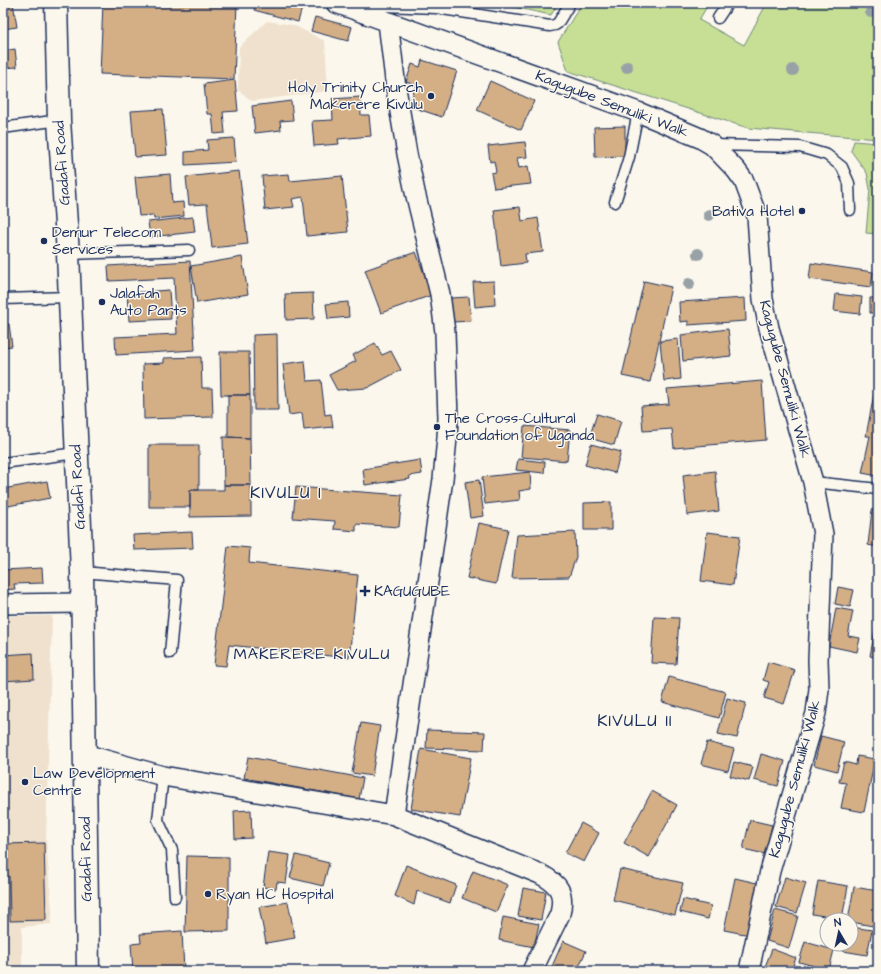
<svg xmlns="http://www.w3.org/2000/svg" width="881" height="974" font-family="'Architects Daughter',sans-serif">
<style>
.built{fill:#efe1cd}
.green{fill:#c6df95;stroke:#70877a}
.building{fill:#d4af86;stroke:#1b2f5e}
.lines{fill:none;stroke-linecap:round;stroke-linejoin:round}
.lane-casing{stroke:#1b2f5e;stroke-width:13}
.street-casing{stroke:#1b2f5e;stroke-width:22}
.secondary-casing{stroke:#1b2f5e;stroke-width:25}
.lane{stroke:#fbf7ec;stroke-width:10}
.street{stroke:#fbf7ec;stroke-width:19}
.secondary{stroke:#fbf7ec;stroke-width:22}
.tree{fill:#97a1a6}
.poi-dot{fill:#1b2f5e;stroke:#fbf7ec;stroke-width:1.5}
.labels{text-anchor:middle;dominant-baseline:central;stroke-width:3;stroke-linejoin:round;paint-order:stroke}
.poi-label{font-size:15px;fill:#1b2f5e;stroke:#fbf7ec;text-anchor:start}
.street-label{font-size:15px;fill:#1b2f5e;stroke:#fbf7ec}
.neighbourhood-label{font-size:16px;letter-spacing:1px;fill:#1b2f5e;stroke:#fbf7ec}
.quarter-label{font-size:17px;letter-spacing:1px;fill:#1b2f5e;stroke:#fbf7ec}
</style>
<rect width="100%" height="100%" fill="#fbf7ec"/>
<filter id="ink" filterUnits="userSpaceOnUse"><feTurbulence type="fractalNoise" baseFrequency=".025" numOctaves="2"/><feDisplacementMap in="SourceGraphic" scale="8" xChannelSelector="R" yChannelSelector="G"/><feConvolveMatrix kernelMatrix="1 2 1 2 8 2 1 2 1" color-interpolation-filters="sRGB"/></filter>
<g filter="url(#ink)">
<!-- built -->
<path class="built" d="M267 21 293 25 325 41 328 91 252 101 238 90 239 47Z
M3 616H52L46 839 52 912 51 924 22 927V971H3Z"/>
<!-- green -->
<path class="green" d="M494 3H558L551 15Z
M582 3H709L699 20 744 45 767 3H878V139L748 128 568 71 558 42Z
M854 141 878 143V234L866 233 870 189 867 173 851 151Z"/>
<!-- building -->
<path class="building" d="M3 3H13L17 27 3 29Z
M103 3H237L234 79 100 74Z
M256 3H298L303 4 298 22 254 10Z
M315 17 352 27 348 41 311 31Z
M15 49 17 67 3 68V51Z
M422 60 457 71 442 117 409 106 416 85 406 82 412 64 420 67Z
M235 80 238 111 223 112 225 133 214 134 212 114H207L204 84Z
M490 81 534 101 521 130 477 110Z
M360 97 361 115H369L371 136 338 139 339 144 314 146 312 121 333 120 332 99Z
M291 101 293 120 280 121 281 130 255 133 252 106Z
M163 109 167 155 135 157 131 111Z
M625 126V156L595 157 594 127Z
M234 138 236 162 185 165V152L208 150 207 140Z
M525 142 527 157 517 158 519 168 528 166 531 184 494 188 491 173 496 172 494 161 490 162 488 146Z
M239 171 248 244 212 248 207 204 189 205 186 177Z
M170 174 172 203 183 202 184 216 154 219 153 215 139 216 135 177Z
M289 174 290 181 342 176 348 232 307 236 303 197 292 199 294 207 265 210 262 176Z
M520 207 522 221 538 218 543 252 525 254 526 263 501 266 494 210Z
M193 217 195 232 150 237 148 222Z
M416 252 432 295 381 313 365 270Z
M242 257 248 294 197 303 191 266Z
M190 261 195 350 116 355 115 337 177 334 174 278 109 281 108 266Z
M811 263 873 272 871 287 809 279Z
M494 281 495 305 475 307 473 282Z
M644 281 671 287 650 382 622 376Z
M169 290 171 319 129 321 127 293Z
M313 293 314 319 286 320 285 294Z
M836 294 862 297 860 314 834 311Z
M469 297 471 321 453 322 451 298Z
M745 298 746 321 688 325V321L680 322 679 302Z
M870 298H878V313H870Z
M348 302 349 317 328 319 326 304Z
M3 324H9L12 346 3 347Z
M728 329 731 356 683 361 681 335Z
M277 334 278 410H254L253 335Z
M678 339 681 379 664 381 660 341Z
M375 343 382 355 391 351 401 370 367 388 337 390 329 375 356 361 353 355Z
M220 352H249L250 395H221Z
M201 357 202 388H212L213 417 144 419 143 364 164 363V358Z
M305 361 307 381 321 380 325 415 331 414 333 427 304 430 302 413 289 415 283 364Z
M762 381 766 440 674 448 672 429 643 431 641 406 669 404 667 389Z
M878 384V476L862 473 870 436H866L874 394 876 395Z
M228 395H250V438L228 437Z
M597 414 621 421 614 445 589 438Z
M524 426 570 430 567 461 521 457Z
M223 437 250 438 251 485H224Z
M591 444 621 452 615 473 585 465Z
M149 445H199V490H190V507H149Z
M518 459 545 462 544 473 516 470Z
M420 460 422 474 409 476 410 479 365 485 363 469Z
M715 471 719 511 687 515 683 475Z
M530 472 531 489 519 491 520 500 485 504 482 477Z
M479 480 484 516 470 518 465 482Z
M47 481 50 498 3 507V489Z
M224 485H251V516L190 517V490H224Z
M296 487 402 495 399 527 356 524V531L334 529 335 521 293 518Z
M611 502V530H584V503Z
M872 510H878V547L868 545Z
M479 523 508 529 496 584 467 578Z
M192 532 193 548 134 550 133 535Z
M575 532 576 557 569 577 512 578 517 535Z
M707 532 740 536 733 585 701 581Z
M228 546 250 548 249 563 358 575 349 658 229 645 226 666 214 665Z
M42 568 43 583 14 584 15 589 3 590V570Z
M838 587 854 590 850 607 835 604Z
M836 608 853 611 848 636 860 638 857 652 829 646Z
M654 617 679 618 676 664 651 663Z
M876 625 878 626V658L870 656Z
M33 653 34 679 3 681V655Z
M768 662 795 670 784 704 764 698 769 682 763 680Z
M669 677 726 692 719 718 662 702Z
M727 698 746 703 737 738 718 734Z
M361 723 380 726 372 776 352 773Z
M427 730 485 732 484 750 426 748Z
M821 736 844 742 837 771 814 765Z
M707 742 734 749 728 771 701 764Z
M421 749 471 758 460 817 411 809Z
M761 754 785 761 778 786 754 780Z
M857 756 875 759 864 812 841 808 846 783 839 782 844 762 856 765Z
M248 757 363 778 359 799 244 778Z
M734 762 753 767 749 781 730 776Z
M652 791 677 805 649 857 624 843Z
M251 810 252 838 235 839 234 811Z
M750 820 772 825 765 854 743 849Z
M581 823 599 833 584 862 565 853Z
M44 843 46 920 10 921 9 876H3V844Z
M268 852 290 855 286 883 277 882 276 889 263 887Z
M296 855 329 863 323 886 290 878Z
M187 856 229 857V931L185 932Z
M406 865 456 885 450 903 417 891 414 905 395 896Z
M620 869 683 883 675 915 613 900Z
M473 871 508 885 496 912 462 898Z
M785 877 806 883 797 913 776 907Z
M735 878 761 884 750 935 724 930Z
M818 881 848 886 842 919 812 914Z
M854 887 878 891 873 926 851 922V920H848Z
M523 888 546 892 541 920 518 916Z
M683 899 711 906 708 919 680 912Z
M288 902 295 938 266 943 259 907Z
M775 910 798 916 789 948 767 941Z
M503 917 539 924 534 947 499 940Z
M851 927 872 930 867 955 843 951 844 944H851Z
M182 931 184 971H133L131 944 141 943 140 934Z
M563 941 586 951 577 971H550Z
M805 942 834 950 829 970 799 962Z
M772 949 796 958 791 971H769L764 969Z"/>
<g class="lines">
<defs>
<path id="lane" d="M357 5 436 8 550 26 555 25 558 23 570 3
M718 18 728 3
M3 128 59 120
M712 145 800 147 827 155 842 167 849 183 850 210
M615 202 629 157 638 112
M68 254 189 250
M3 299 70 297
M3 463 76 453
M813 482 878 489
M82 572 177 580 170 653
M163 776 158 820 172 850 175 897"/>
<path id="street" d="M336 3 638 112 700 138 712 145 736 170 744 181 757 216 763 299 769 328 813 482 823 534 818 660 819 689 816 713 770 871 749 971
M388 22 396 88 407 154 415 192 440 294 445 332 448 418 447 438 443 479 394 815
M3 604 82 603
M84 754 163 776 394 815 540 874C559 884 565 892 560 914L532 971"/>
<path id="secondary" d="M56 3 59 120 68 254 82 572 88 971"/>
</defs>
<!-- lane casing -->
<use href="#lane" class="lane-casing"/>
<!-- street casing -->
<use href="#street" class="street-casing"/>
<!-- secondary casing -->
<use href="#secondary" class="secondary-casing"/>
<!-- lane -->
<use href="#lane" class="lane"/>
<!-- street -->
<use href="#street" class="street"/>
<!-- secondary -->
<use href="#secondary" class="secondary"/>
</g>
<!-- trees -->
<g class="tree">
<circle cx="871" cy="12" r="6"/>
<circle cx="627" cy="67" r="6"/>
<circle cx="793" cy="70" r="6"/>
<circle cx="709" cy="215" r="6"/>
<circle cx="698" cy="254" r="6"/>
<circle cx="689" cy="284" r="6"/>
</g>
</g>
<!-- markers -->
<g class="poi-dot">
<circle cx="431" cy="96" r="4"/>
<circle cx="802" cy="211" r="4"/>
<circle cx="44" cy="241" r="4"/>
<circle cx="102" cy="302" r="4"/>
<circle cx="437" cy="427" r="4"/>
<path d="M363 585h4v4h4v4h-4v4h-4v-4h-4v-4h4z"/>
<circle cx="25" cy="782" r="4"/>
<circle cx="208" cy="894" r="4"/>
</g>
<g class="labels">
<!-- poi labels -->
<g class="poi-label">
<text x="423" y="87" text-anchor="end">Holy Trinity Church<tspan x="423" dy="17">Makerere Kivulu</tspan></text>
<text x="794" y="211" text-anchor="end">Bativa Hotel</text>
<text x="52" y="232">Demur Telecom<tspan x="52" dy="17">Services</tspan></text>
<text x="110" y="293">Jalafah<tspan x="110" dy="17">Auto Parts</tspan></text>
<text x="445" y="418">The Cross-Cultural<tspan x="445" dy="17">Foundation of Uganda</tspan></text>
<text x="374" y="591">KAGUGUBE</text>
<text x="33" y="773">Law Development<tspan x="33" dy="17">Centre</tspan></text>
<text x="216" y="894">Ryan HC Hospital</text>
</g>
<!-- street labels -->
<g class="street-label">
<text transform="translate(612 104) rotate(21)">Kagugube Semuliki Walk</text>
<text transform="translate(62 163) rotate(-94)">Gadafi Road</text>
<text transform="translate(785 379) rotate(75)">Kagugube Semuliki Walk</text>
<text transform="translate(78 487) rotate(-93)">Gadafi Road</text>
<text transform="translate(795 779) rotate(-75)">Kagugube Semuliki Walk</text>
<text transform="translate(86 859) rotate(-91)">Gadafi Road</text>
</g>
<!-- neighbourhood labels -->
<g class="neighbourhood-label">
<text x="312" y="654">MAKERERE KIVULU</text>
</g>
<!-- quarter labels -->
<g class="quarter-label">
<text x="286" y="493">KIVULU I</text>
<text x="635" y="721">KIVULU II</text>
</g>
</g>
<!-- margin -->
<rect width="881" height="974" fill="none" stroke="#fbf7ec" stroke-width="16"/>
<rect x="8" y="8" width="865" height="958" fill="none" stroke="#1b2f5e" stroke-width="1.5" filter="url(#ink)"/>
<!-- north arrow -->
<g transform="translate(839 932) rotate(351)"><circle r="19" fill="#fbf7ec" stroke="#a1a7b3"/>
<path d="M0-3L7 15L0 10L-7 15Z" fill="#1b2f5e"/>
<text y="-6" font-size="11" font-weight="bold" text-anchor="middle" fill="#1b2f5e">N</text>
</g>
</svg>
